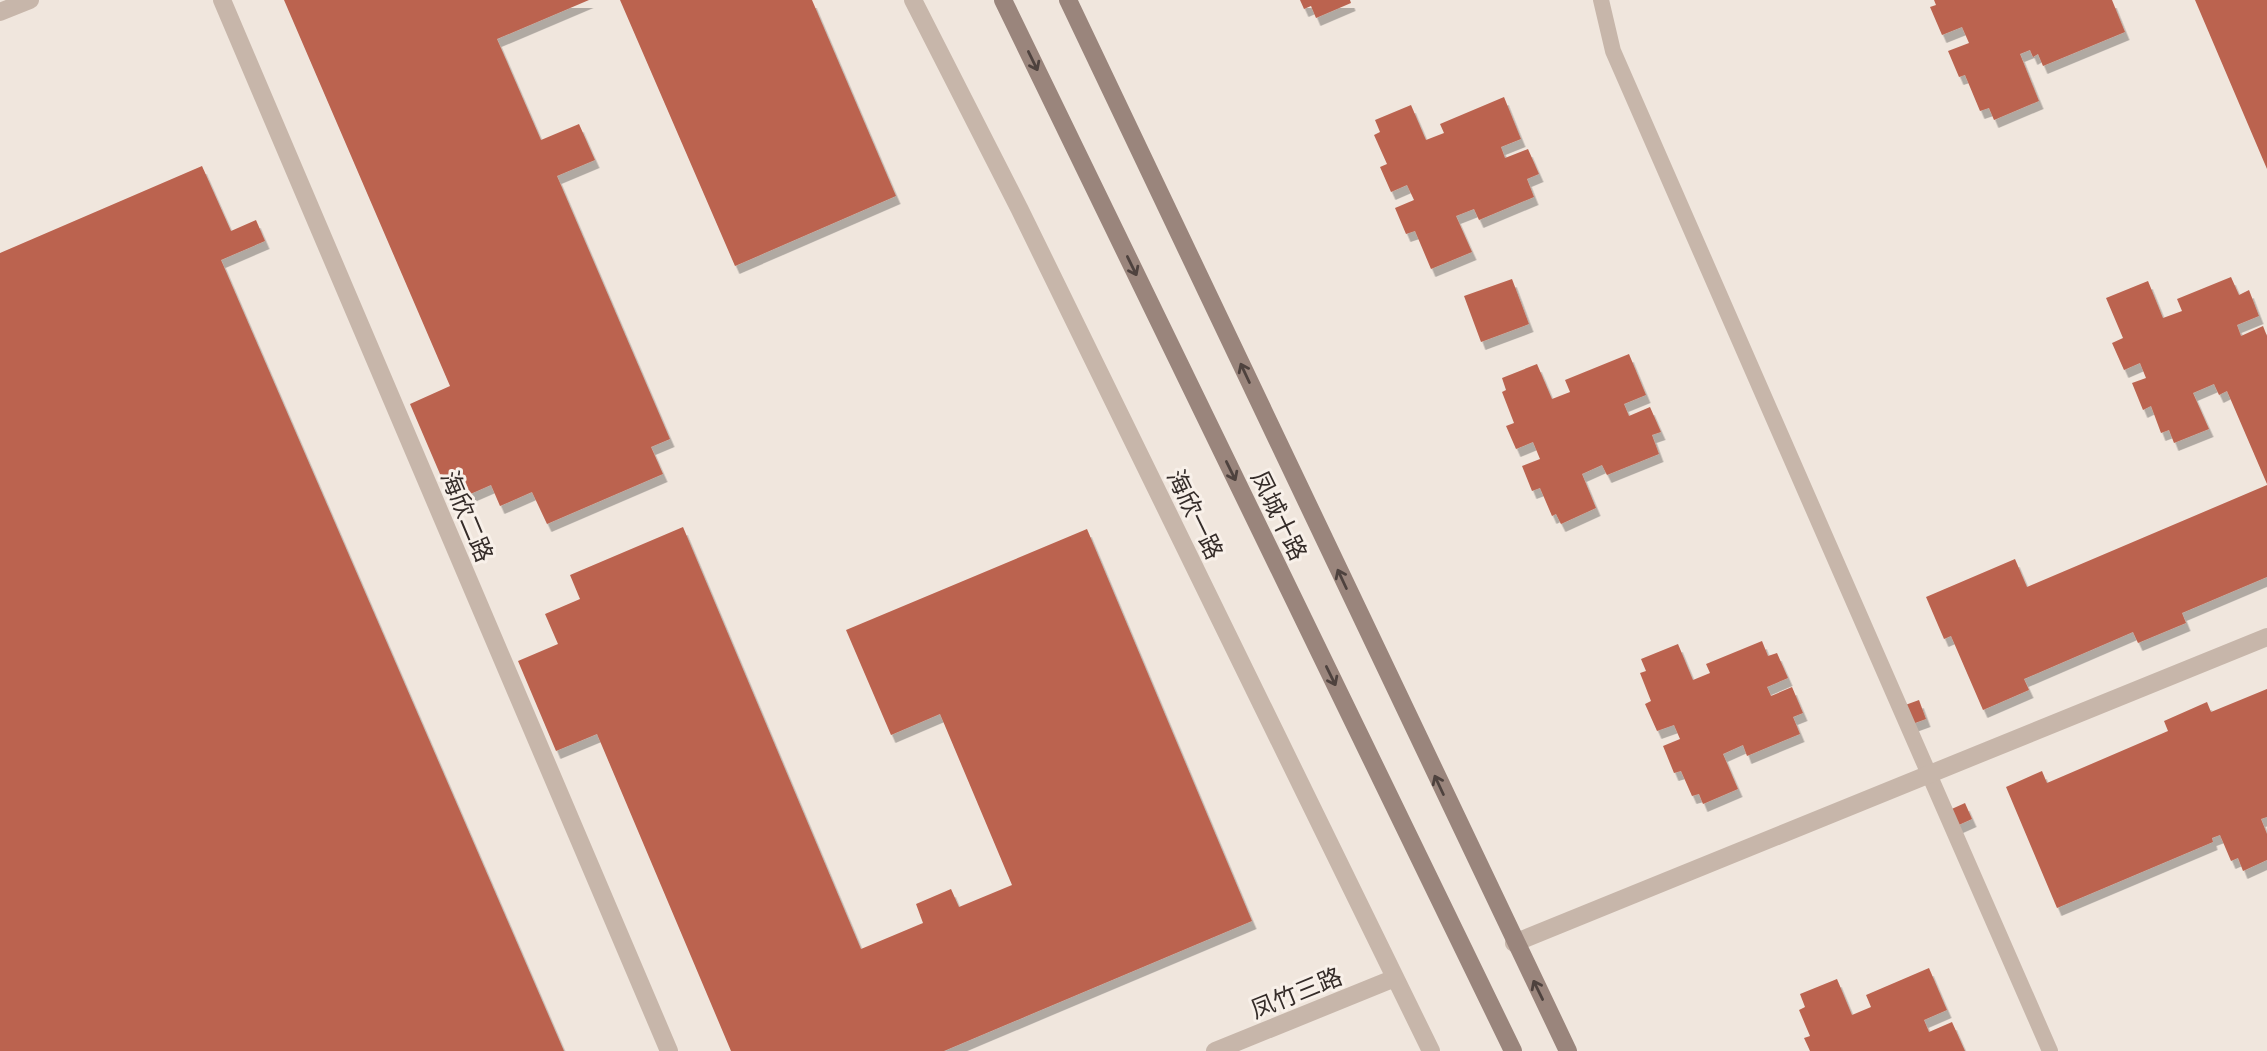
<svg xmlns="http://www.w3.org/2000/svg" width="2267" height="1051" font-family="'Open Sans','Noto Sans SC',sans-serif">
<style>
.building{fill:#bb6450;filter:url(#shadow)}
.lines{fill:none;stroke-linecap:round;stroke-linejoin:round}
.service{stroke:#c7b6aa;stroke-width:16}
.minor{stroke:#c7b6aa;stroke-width:18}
.secondary{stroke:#9a857c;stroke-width:18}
.oneway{stroke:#4e423e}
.labels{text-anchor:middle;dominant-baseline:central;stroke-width:6;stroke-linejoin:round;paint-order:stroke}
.street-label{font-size:24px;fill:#352c29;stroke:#f8f0e9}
</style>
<defs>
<filter id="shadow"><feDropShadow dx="4.5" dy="8" stdDeviation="0" flood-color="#0004"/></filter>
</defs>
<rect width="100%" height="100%" fill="#f0e6dd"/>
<!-- building -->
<path class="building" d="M284 0H589L497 39 541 140 579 124 595 160 557 176 670 439 651 447 663 474 547 524 532 492 500 506 491 485 452 502 410 404 450 386Z
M620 0H812L896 196 735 266Z
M1300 0H1350L1351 3 1316 18 1311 6 1304 9Z
M1934 0H2112L2125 32 2043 66 2038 54 2033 57 2030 50 2020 54 2039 101 1994 120 1989 108 1980 111 1965 75 1959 77 1948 51 1969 43 1962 27 1942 35 1930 7 1936 5Z
M2195 0H2267V169Z
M1504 97 1521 139 1501 147 1505 158 1528 149 1539 174 1527 179 1534 197 1479 220 1474 209 1456 216 1472 252 1431 269 1415 231 1406 234 1395 208 1414 200 1407 185 1391 192 1380 167 1387 164 1374 135 1380 132 1375 120 1411 105 1426 140 1444 133 1440 124Z
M202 166 231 231 256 220 265 241 221 260 564 1051H0V253Z
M2231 277 2239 295 2249 290 2259 316 2237 325 2241 336 2263 326 2267 336V484L2227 391 2219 395 2214 384 2193 393 2209 429 2174 443 2169 430 2161 433 2151 406 2143 410 2132 383 2146 378 2140 363 2124 370 2112 343 2123 338 2106 298 2148 281 2163 318 2182 311 2177 299Z
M1512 279 1529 324 1481 342 1464 296Z
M1629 354 1646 395 1624 404 1629 416 1650 407 1661 432 1652 435 1659 454 1607 475 1602 465 1582 474 1596 508 1561 524 1556 514 1552 516 1540 488 1532 491 1522 466 1540 459 1533 442 1516 449 1506 426 1514 423 1502 392 1506 390 1502 378 1537 364 1552 399 1570 392 1565 380Z
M2267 485V577L2182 613 2186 623 2138 643 2133 632 2024 679 2029 690 1983 710 1951 636 1944 639 1926 597 2015 559 2027 587Z
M683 527 861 949 923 923 916 904 951 889 959 907 1012 885 940 714 891 735 846 630 1087 529 1252 921 944 1051H731L597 734 556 751 518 661 558 644 545 614 580 599 570 575Z
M1762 641 1768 656 1777 653 1788 678 1767 687 1771 696 1792 687 1803 713 1793 717 1800 734 1747 756 1743 745 1723 754 1738 789 1703 804 1699 794 1692 796 1681 771 1674 773 1663 746 1680 739 1674 725 1657 731 1645 704 1651 701 1640 673 1646 671 1641 659 1678 644 1693 680 1710 673 1706 664Z
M2267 689V817L2261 819 2267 834V860L2243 871 2238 858 2231 861 2220 835 2212 838 2213 842 2057 908 2006 787 2042 771 2047 783 2168 731 2164 721 2207 702 2211 712Z
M1919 700 1926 719 1904 727 1897 708Z
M1965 803 1972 819 1952 828 1945 812Z
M1929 968 1947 1010 1924 1020 1929 1032 1952 1022 1965 1051H1810L1804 1038 1810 1036 1799 1010 1805 1007 1800 994 1837 979 1852 1015 1871 1007 1866 995Z"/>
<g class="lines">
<!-- service -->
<path class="service" d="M1601 0 1613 51 2050 1051"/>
<!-- minor -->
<path class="minor" d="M222 0 669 1051
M913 0 1020 210 1431 1051
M0 12 30 0
M1514 943 2267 637
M1215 1051 1395 978"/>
<!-- secondary -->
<path class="secondary" d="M1003 0 1513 1051
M1068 0 1568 1051"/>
</g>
<!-- one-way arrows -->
<defs><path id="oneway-shaft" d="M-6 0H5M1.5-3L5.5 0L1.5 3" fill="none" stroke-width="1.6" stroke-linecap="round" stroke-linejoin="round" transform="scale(1.75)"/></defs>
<g class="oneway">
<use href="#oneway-shaft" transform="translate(1033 61) rotate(64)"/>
<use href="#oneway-shaft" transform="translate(1132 266) rotate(64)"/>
<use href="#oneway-shaft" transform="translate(1245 373) rotate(-115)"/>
<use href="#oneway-shaft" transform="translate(1231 471) rotate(64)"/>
<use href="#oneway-shaft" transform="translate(1342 579) rotate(-115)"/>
<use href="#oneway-shaft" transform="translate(1331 676) rotate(64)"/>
<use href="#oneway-shaft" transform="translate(1439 785) rotate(-115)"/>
<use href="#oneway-shaft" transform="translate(1538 990) rotate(-116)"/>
</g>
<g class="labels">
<!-- street labels -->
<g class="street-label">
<text transform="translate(1196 514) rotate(64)">海欣一路</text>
<text transform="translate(1280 515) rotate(64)">凤城十路</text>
<text transform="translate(468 516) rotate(67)">海欣二路</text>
<text transform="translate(1296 992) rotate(-22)">凤竹三路</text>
</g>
</g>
</svg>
